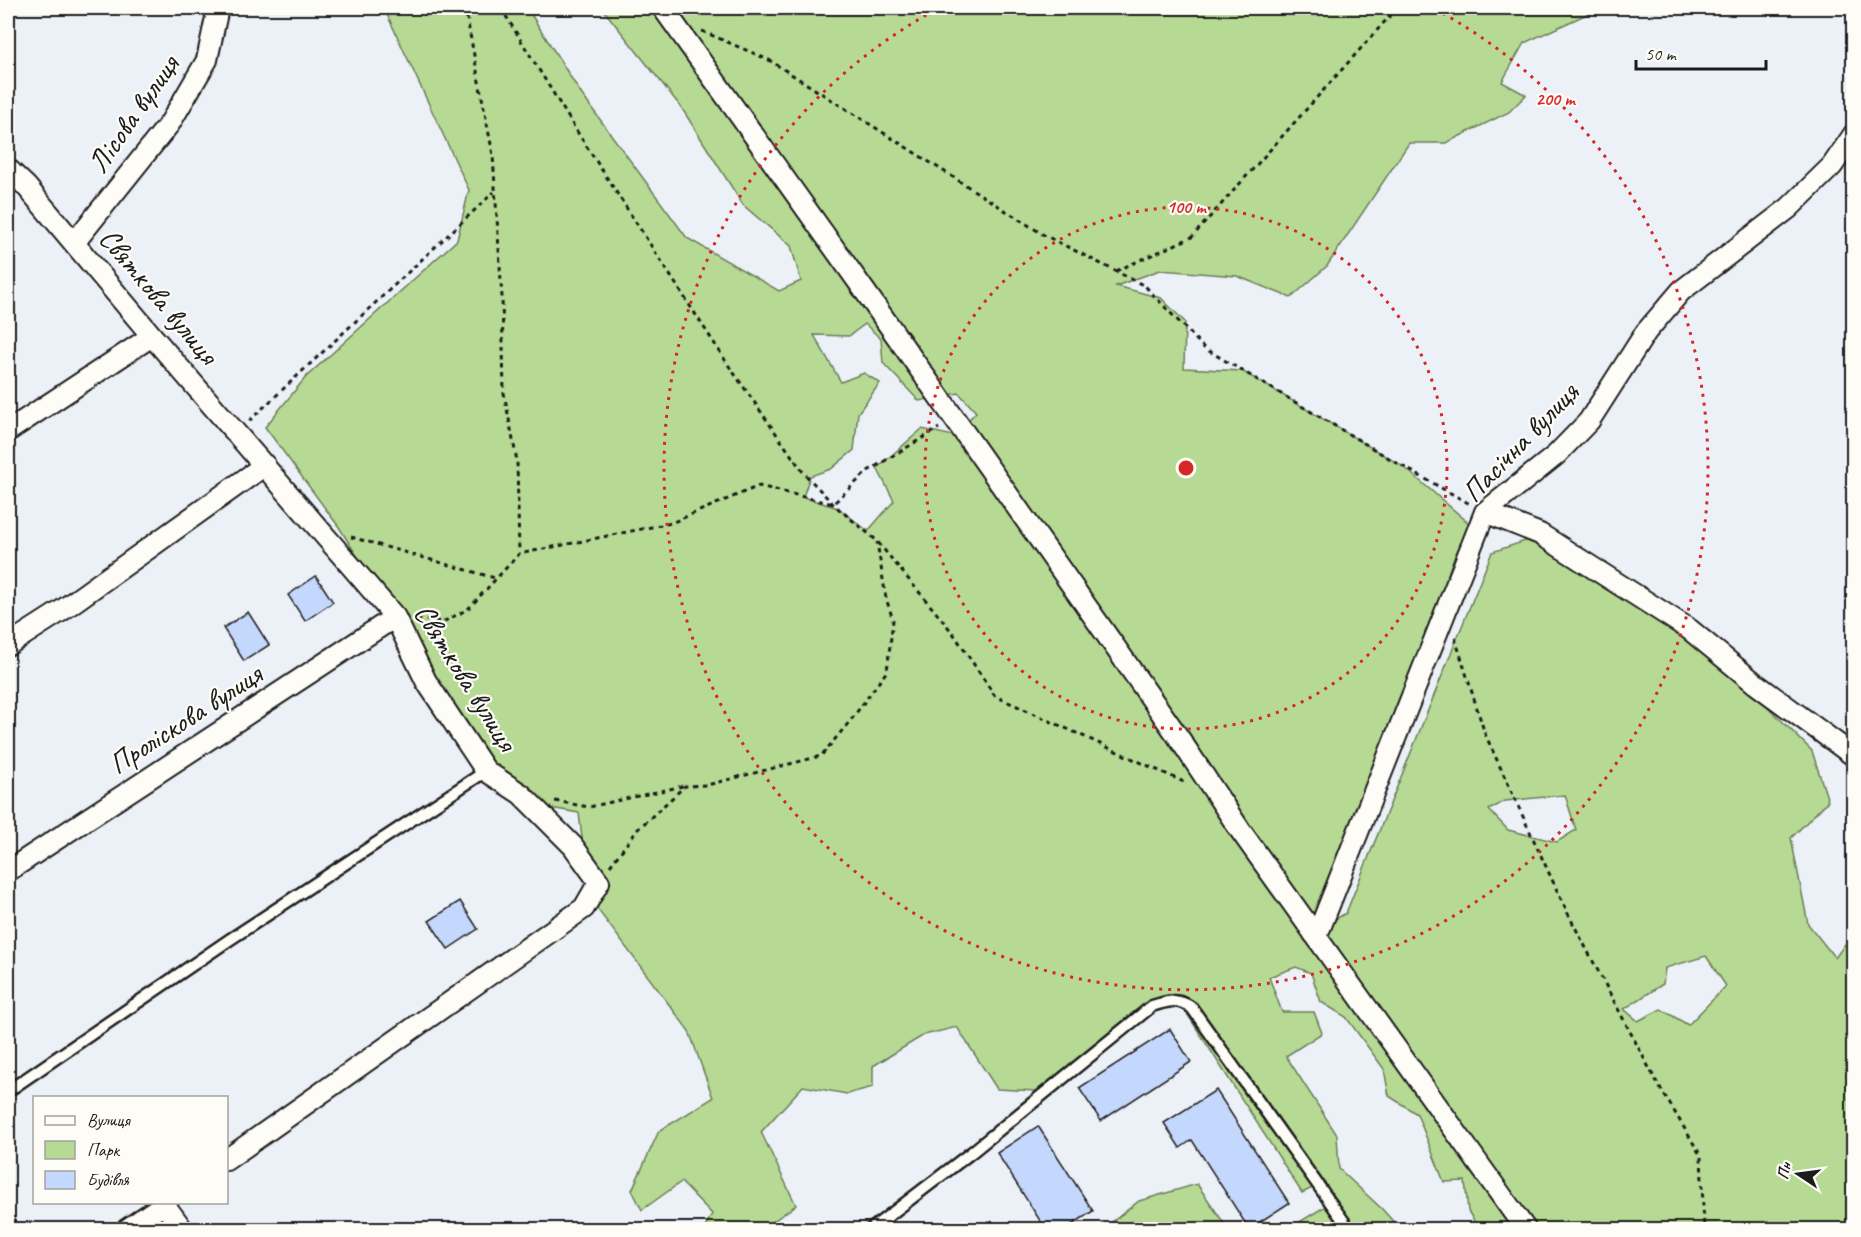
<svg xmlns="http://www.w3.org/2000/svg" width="1861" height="1237" font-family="Caveat,sans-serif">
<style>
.green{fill:#b6da94;stroke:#697b58;stroke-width:1.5;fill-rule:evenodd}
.building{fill:#c4d7fc;stroke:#1c1c1c;stroke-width:1.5}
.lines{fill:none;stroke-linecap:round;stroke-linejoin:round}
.lane-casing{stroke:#1c1c1c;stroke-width:15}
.street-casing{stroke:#1c1c1c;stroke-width:24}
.path{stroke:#1c1c1c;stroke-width:3;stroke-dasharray:4.5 4.5;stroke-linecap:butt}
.lane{stroke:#fdfcf7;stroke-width:10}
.street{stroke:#fdfcf7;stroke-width:20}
.ring{fill:none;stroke:#d62828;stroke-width:3;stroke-dasharray:3 6}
.labels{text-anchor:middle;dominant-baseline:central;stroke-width:4.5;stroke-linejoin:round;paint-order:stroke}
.street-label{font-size:30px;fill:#1c1c1c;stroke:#fdfcf7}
.centre{fill:#d62828;stroke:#fdfcf7;stroke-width:3}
.ring-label{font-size:18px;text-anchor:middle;font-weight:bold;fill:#d62828;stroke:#fdfcf7;stroke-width:4.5;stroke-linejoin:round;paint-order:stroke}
</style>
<rect width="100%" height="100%" fill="#ecf1f8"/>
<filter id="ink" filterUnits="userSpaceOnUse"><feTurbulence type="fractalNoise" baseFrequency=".0167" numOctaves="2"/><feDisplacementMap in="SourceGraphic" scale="12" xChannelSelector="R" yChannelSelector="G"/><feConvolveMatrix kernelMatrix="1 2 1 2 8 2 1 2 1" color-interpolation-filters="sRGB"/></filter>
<g filter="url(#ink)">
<!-- green -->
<path class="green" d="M384 8H527L582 95 687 238 779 291 801 281 791 246 743 205 681 107 602 8H1600L1524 43 1502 82 1526 95 1509 112 1446 143H1409L1327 266 1291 298 1237 276 1160 270 1116 286 1161 298 1185 322 1184 368 1242 371 1404 467 1470 524 1452 562 1418 666 1339 850 1313 937 1320 928 1346 913 1492 552 1531 539 1720 659 1812 751 1828 801 1791 838 1808 924 1835 958 1853 933V1229H1479L1468 1211 1465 1181 1444 1182 1417 1114 1389 1096 1384 1069 1346 1017 1321 1002 1311 973 1296 967 1269 977 1282 1012H1314L1322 1033 1286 1056 1337 1135 1339 1169 1382 1209 1400 1229H1288L1331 1203 1325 1182 1302 1193 1175 995 1036 1091 997 1089 957 1027 924 1035 873 1066V1087L847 1094 803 1086 761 1132 796 1205 762 1229H704L712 1214 681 1182 642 1210 632 1190 659 1131 713 1098 689 1031 595 906 586 871 579 813 516 802 395 617 339 527 265 427 306 377 457 240 469 190ZM865 324 881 339 883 363 919 401 959 393 976 412 953 436 922 429 877 468 894 501 868 531 838 508 803 497 810 476 831 469 854 450 858 413 880 383 864 373 841 382 814 335 849 336ZM1565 795 1576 830 1557 842 1508 830 1489 810 1505 801ZM1706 956 1726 986 1688 1025 1661 1009 1638 1021 1624 1009 1663 984 1665 968Z
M1197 1184 1228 1229H1103L1139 1201Z"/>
<!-- building -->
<path class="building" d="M316 576 333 602 305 621 288 595Z
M248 612 269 645 244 661 223 628Z
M460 901 478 929 448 949 429 921Z
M1170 1029 1191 1062 1101 1121 1079 1088Z
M1216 1090 1289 1203 1249 1229 1192 1140 1180 1148 1164 1123Z
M1038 1126 1093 1211 1064 1230H1046L997 1153Z"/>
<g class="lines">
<defs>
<path id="lane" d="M8 1091 229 940 486 771
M870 1230 972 1152 1152 1006C1167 1001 1179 998 1192 1008L1350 1230"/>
<path id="street" d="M663 8 864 290 1179 738 1240 830 1526 1230
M8 169 26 186 152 336 395 617 426 681 486 771 521 794 573 846 599 882 584 908 226 1160
M74 243 170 123 207 60 218 8
M8 431 152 336
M1485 512 1540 534 1689 629 1756 684 1854 756
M8 645 61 611 265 465
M8 871 395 617
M1314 934 1320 928 1485 512 1556 455 1589 421 1646 332 1681 291 1789 208 1832 166 1854 134
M164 1204 183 1230
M126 1230 167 1202"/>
</defs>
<!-- lane casing -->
<use href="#lane" class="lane-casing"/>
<!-- street casing -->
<use href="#street" class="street-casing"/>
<!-- path -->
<path class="path" d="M465 8 493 155 502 297 504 393 517 461 519 554
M501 8 576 130 729 366 803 472 833 504 876 540 953 633 995 696 1186 783
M702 31 769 60 1044 235 1145 286 1204 348 1404 467 1470 504
M1116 271 1192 237 1397 8
M249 421 494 192
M351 537 495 578
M417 619 443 622 468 609 519 554 671 523 759 486 833 504 868 471 939 428
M1455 638 1485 734 1566 910 1656 1081 1701 1156 1704 1230
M555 801 589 807 683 786
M610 866 637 830 685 786 707 785 821 756 851 720 887 671 893 620 886 598 877 542"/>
<!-- lane -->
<use href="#lane" class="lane"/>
<!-- street -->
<use href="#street" class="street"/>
</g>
</g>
<!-- distance rings -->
<g class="ring">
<circle cx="1186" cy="468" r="261"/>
<path d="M1435 9A522 522 0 1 1 937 9"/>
</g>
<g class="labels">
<!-- street labels -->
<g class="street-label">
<text transform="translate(133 114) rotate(-55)">Лісова вулиця</text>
<text transform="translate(159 296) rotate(50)">Святкова вулиця</text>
<text transform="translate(1520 442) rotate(-46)">Пасічна вулиця</text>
<text transform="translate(466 677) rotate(58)">Святкова вулиця</text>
<text transform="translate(185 719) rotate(-33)">Проліскова вулиця</text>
</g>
</g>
<circle cx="1186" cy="468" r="9" class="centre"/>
<g class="ring-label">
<text x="1555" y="105">200 m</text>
<text x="1186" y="213">100 m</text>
</g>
<!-- margin -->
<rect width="1861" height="1237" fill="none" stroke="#fdfcf7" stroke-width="30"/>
<rect x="15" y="15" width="1831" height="1207" fill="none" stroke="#1c1c1c" stroke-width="2" filter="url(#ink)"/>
<!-- legend -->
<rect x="33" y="1096" width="195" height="108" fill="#fdfcf7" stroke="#a3a29f" stroke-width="1.5"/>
<rect x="45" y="1116" width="30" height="9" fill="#fdfcf7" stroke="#a3a29f" stroke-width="1.5"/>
<text x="87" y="1126" font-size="18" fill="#1c1c1c">Вулиця</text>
<rect x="45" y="1141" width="30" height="18" fill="#b6da94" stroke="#a3a29f" stroke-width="1.5"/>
<text x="87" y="1156" font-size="18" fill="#1c1c1c">Парк</text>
<rect x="45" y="1171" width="30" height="18" fill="#c4d7fc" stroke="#a3a29f" stroke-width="1.5"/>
<text x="87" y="1186" font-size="18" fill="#1c1c1c">Будівля</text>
<!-- north arrow -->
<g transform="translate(1798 1174) rotate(283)" stroke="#fdfcf7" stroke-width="4.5" paint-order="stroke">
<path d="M0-4.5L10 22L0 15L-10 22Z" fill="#1c1c1c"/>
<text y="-9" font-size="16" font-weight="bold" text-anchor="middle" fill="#1c1c1c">Пн</text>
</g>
<!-- scale -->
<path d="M1636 60v9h130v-9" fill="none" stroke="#1c1c1c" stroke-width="3"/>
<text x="1645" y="60" font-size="18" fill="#1c1c1c" stroke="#fdfcf7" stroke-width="4.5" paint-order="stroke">50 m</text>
</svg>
